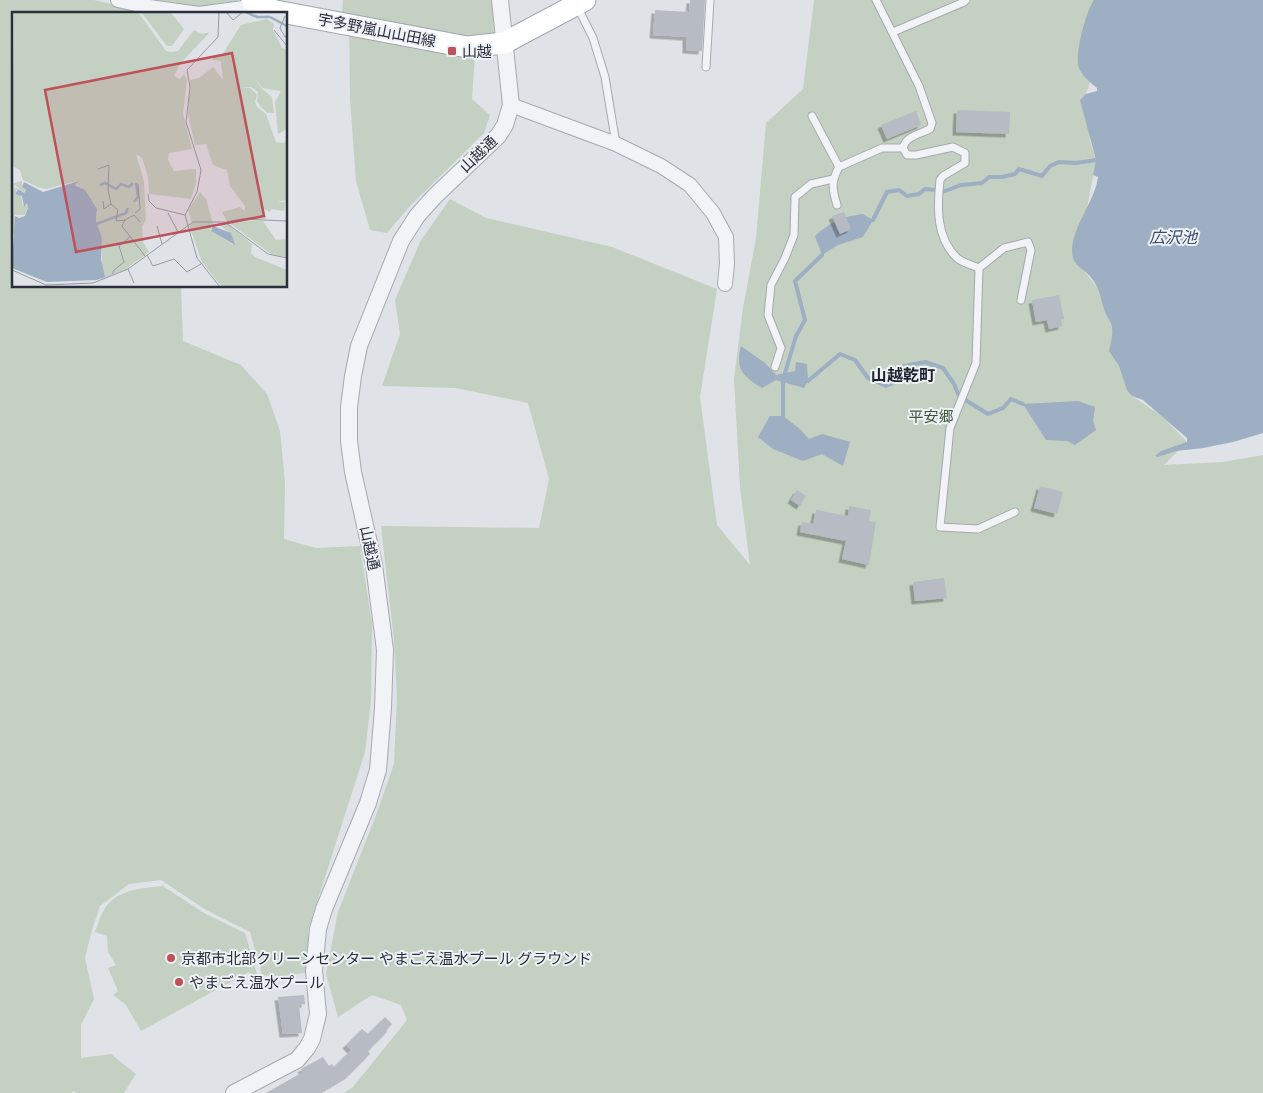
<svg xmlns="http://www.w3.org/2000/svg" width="1263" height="1093" font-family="'IBM Plex Sans','Noto Sans JP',sans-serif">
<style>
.green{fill:#c4d0c1}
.water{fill:#9eaec3}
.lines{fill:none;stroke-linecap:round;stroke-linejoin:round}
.stream{stroke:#9eaec3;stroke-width:4}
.building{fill:#b7bbc3;filter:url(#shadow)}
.service-casing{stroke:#a5a9b0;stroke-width:9}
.minor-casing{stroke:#a5a9b0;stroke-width:16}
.tertiary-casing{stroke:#a5a9b0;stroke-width:18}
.primary-casing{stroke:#a0a6b1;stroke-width:23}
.service{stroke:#f1f3f6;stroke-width:7}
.minor{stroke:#f1f3f6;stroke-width:14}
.tertiary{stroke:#f1f3f6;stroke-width:16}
.primary{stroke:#fff;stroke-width:21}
.poi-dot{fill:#bf515b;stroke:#eef1f5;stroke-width:2}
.labels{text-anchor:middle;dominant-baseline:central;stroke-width:4;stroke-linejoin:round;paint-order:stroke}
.street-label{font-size:15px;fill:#2a2f3c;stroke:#eef1f5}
.poi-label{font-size:15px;fill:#2a2f3c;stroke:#eef1f5;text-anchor:start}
.park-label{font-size:15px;fill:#3d5639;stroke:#eef1f5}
.water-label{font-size:16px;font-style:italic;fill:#394c6c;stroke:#eef1f5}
.neighbourhood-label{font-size:16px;font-weight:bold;fill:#1c212d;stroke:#eef1f5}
.inset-river{fill:none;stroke:#9eaec3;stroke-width:2.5}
.inset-road{fill:none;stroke:#979aa3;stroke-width:1}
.view{fill:#bf515b;fill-opacity:0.15;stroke:#bf515b;stroke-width:2.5}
.inset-edge{fill:none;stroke:#2a2f3c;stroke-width:2.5}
</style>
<defs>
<filter id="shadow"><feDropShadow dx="-3.5" dy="3.5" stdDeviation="0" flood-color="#0004"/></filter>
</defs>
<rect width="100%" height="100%" fill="#dfe2e7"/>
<!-- green -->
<path class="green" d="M0 0H94L156 14H14V286H181L183 341 241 365 267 394 280 431 285 483 284 539 316 548 360 546 372 625 371 700 365 752 308 930V972L281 977 262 975 250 932 206 910 161 880 129 884 100 906 91 933 85 958 94 999 81 1025V1058L111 1054 136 1074 124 1093H77L73 1091 72 1093H0Z
M142 0H237L239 2 199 8Z
M343 0H493L494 36 476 40 472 99 490 115 484 133 410 206 387 233 370 230 356 181 350 98 349 15 342 14Z
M814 0H1095L1078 60 1090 82 1086 94 1090 141 1096 160 1087 208 1075 235 1082 268 1099 290 1104 307 1111 324 1132 396 1162 416 1187 442 1164 465 1223 462 1263 455V1093H344L353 1087 407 1020 401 1005 372 995 338 1017 326 974 338 912 375 818 394 764 397 698 394 640 381 526 539 528 549 479 528 403 456 388 382 386 400 334 395 300 420 242 450 199 486 218 612 247 717 289 700 397 717 525 750 565 740 487 734 379 743 308 756 238 766 123 803 89Z
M163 886 204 913 245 933 257 974 252 976 249 972 141 1031 126 1005 113 995 118 991 108 968 116 965 108 952 107 936 95 932C98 925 100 916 104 910 116 889 143 888 163 886Z"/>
<!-- water -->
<path class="water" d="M1094 0H1263V433L1233 442 1203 448 1176 451 1158 457 1155 456 1161 451 1187 442V438L1143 400 1132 396 1127 390 1119 366 1109 351C1111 343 1114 332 1111 324 1110 320 1107 317 1106 314 1099 297 1102 290 1089 275 1084 270 1075 265 1073 258 1067 232 1095 203 1098 177L1093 175 1096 160 1080 100 1086 94 1097 91V88C1091 83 1082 76 1079 68 1074 55 1086 11 1094 0Z
M863 214 873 220 863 237 838 245 822 255 815 236C832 221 841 217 863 214Z
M741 346 765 363 776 375 795 371 796 362 807 364 808 381 804 388 776 380 762 388C743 376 735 370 741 346Z
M1078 401 1095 407 1093 421 1096 430 1075 445 1067 441 1046 440 1023 404Z
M770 416H783L800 429 809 439 822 434 850 442 843 466 822 454 803 461 773 449 758 437Z"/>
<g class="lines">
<!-- stream -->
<path class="stream" d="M873 220 887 192 899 190 907 196 919 194 925 189 945 191 961 185 982 183 989 177H1002L1015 174 1019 169 1042 176 1050 166 1059 162 1076 163 1096 160
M785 373 796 336 805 320 795 281 822 255
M808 381 840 354 855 360 868 378 886 386 899 380 904 366 925 362 943 368 954 384 959 396 988 414 1003 408 1011 399 1023 404
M783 416V382"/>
</g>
<!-- building -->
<path class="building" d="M690 0H705L702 51 686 50V37L653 35 655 10 689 12Z
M957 110 1010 112 1009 134 956 132Z
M916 111 921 125 887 139 881 125Z
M844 212 851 229 840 234 832 216Z
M1059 295 1064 319 1061 320 1062 326 1049 329 1047 320 1036 322 1032 300Z
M1040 486 1063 492 1057 514 1034 508Z
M797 490 806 496 800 506 791 500Z
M849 506 871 510 869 521 876 522 869 565 842 559 846 541 800 532 802 522 813 524 816 510 848 516Z
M944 578 947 598 915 601 913 582Z
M304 995 305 1004 299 1005 302 1033 283 1034 278 997Z
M385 1017 392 1024 386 1031 387 1032 368 1051 370 1054 349 1075 319 1093H266L303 1072 301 1069 323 1057 329 1066 332 1064 334 1067 351 1050 346 1045 362 1029 368 1034Z"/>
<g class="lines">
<defs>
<path id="service" d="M876 0 919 86 932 123 930 129C920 134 906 136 903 148L907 155H916L953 147 965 153V163L943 176 940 180C937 207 936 238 957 258 963 263 972 265 979 268L976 363 950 428 940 527 978 529 1015 512
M577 6 593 38 605 77 616 144
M893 32 964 2 966 0
M706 67 710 0
M812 116 839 167 882 148H903
M837 205C832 189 831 182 839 167
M979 268 1004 248 1028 242 1031 250 1021 300
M775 367 781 348 768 315 771 285 785 258 794 235 795 197 811 184 833 179"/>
<path id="minor" d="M118 0 149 7 199 14 258 6
M511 105 616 144 661 166 690 185 713 213 726 237 727 264 725 284"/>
<path id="tertiary" d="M234 1093 297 1060 307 1048 312 1039 318 1014 314 971 318 929 324 909 368 803 378 770 383 708 385 650 374 565 353 472 349 441V407L353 376 359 346 401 241 417 216 434 197 498 136 505 125 511 105 500 0"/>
<path id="primary" d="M252 0 258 6 276 11 467 47 504 43 585 0"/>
</defs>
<!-- service casing -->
<use href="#service" class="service-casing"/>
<!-- minor casing -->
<use href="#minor" class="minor-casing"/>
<!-- tertiary casing -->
<use href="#tertiary" class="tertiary-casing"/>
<!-- primary casing -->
<use href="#primary" class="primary-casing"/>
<!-- service -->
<use href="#service" class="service"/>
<!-- minor -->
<use href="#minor" class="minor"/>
<!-- tertiary -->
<use href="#tertiary" class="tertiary"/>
<!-- primary -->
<use href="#primary" class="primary"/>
</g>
<!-- markers -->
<g class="poi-dot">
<rect x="447" y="46" width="10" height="10" rx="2.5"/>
<circle cx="171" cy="958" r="5"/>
<circle cx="179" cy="982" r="5"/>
</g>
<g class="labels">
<!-- street labels -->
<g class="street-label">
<text transform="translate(377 30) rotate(11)">宇多野嵐山山田線</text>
<text transform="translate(478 154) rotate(-44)">山越通</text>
<text transform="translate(370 548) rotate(78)">山越通</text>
</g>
<!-- poi labels -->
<g class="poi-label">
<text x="462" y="51">山越</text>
<text x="181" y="958">京都市北部クリーンセンター やまごえ温水プール グラウンド</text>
<text x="189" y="982">やまごえ温水プール</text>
</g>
<!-- park labels -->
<g class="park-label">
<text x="931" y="416">平安郷</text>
</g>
<!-- water labels -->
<g class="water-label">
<text x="1173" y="237">広沢池</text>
</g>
<!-- neighbourhood labels -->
<g class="neighbourhood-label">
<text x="903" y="375">山越乾町</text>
</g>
</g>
<!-- overview -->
<g transform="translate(12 12)">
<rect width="275" height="275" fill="#dfe2e7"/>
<path d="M2 0H126L154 39 159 40 166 39 182 18 190 22 198 20 168 52 162 64 168 67 172 62 175 68 171 102 180 137 157 141 156 148 162 159 184 157V171L179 187 137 182 136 165 130 146 124 142 132 169 134 208 130 214 131 230 137 240 114 257 90 267V226L84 212 85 200 72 178 63 172 65 169 34 177 26 175 11 168 8 158 0 154ZM129 0H158L172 17 160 34H155ZM255 7 262 12 261 18 270 36 275 38V117L266 122 263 90 269 79 250 76 242 65 249 76 260 85 262 101H255L245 90 246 80 239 75H227L238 76 245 82 243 90 245 95 254 102 264 130 272 131 275 127V188L265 190H273L272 199 259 197 258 200 252 197 254 207 215 209 210 200 228 195 233 199V194L218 174 215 158 201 153 194 132 183 133 176 103 178 68 187 66 201 55 211 68 209 49 201 48 202 44 210 43 229 13ZM10 169V175L14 178 11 180 3 173 0 175 5 178 3 182 9 184 11 195 15 192 16 195 13 203H3V221L0 222V172ZM188 180 194 187 201 212 198 218 221 233 220 223 209 214 210 211 217 213 240 232 239 241 243 245 275 258V275H210L190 250 177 213 180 211 176 198ZM222 208 251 209 264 228 275 227V245L259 242 216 210Z" fill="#c4d0c1"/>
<path d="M67 169 63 173 73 178 85 197 84 209 90 226 89 247 93 265 85 268 35 270 0 256 3 204 7 206 13 204 16 196 15 191 12 195 10 184 3 182 6 178 1 174 12 181 14 178 10 175 12 170 31 180ZM201 214 219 221 223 233 199 219Z" fill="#9eaec3"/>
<path class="inset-river" d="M234 0 245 5H258M258 5 275 14M88 173 93 171 104 177 109 172 117 175 121 171M122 190 126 185 124 171M84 212 114 201 116 196"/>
<path class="inset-road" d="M207 0 206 25 175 58 178 75 174 110 189 158 185 180 173 203 185 246 208 275M214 0 221 8 231 0M273 4 268 16 273 25 275 23M262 18 275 34M86 157 97 153 96 178 99 192 106 198 104 209 113 208 110 214 133 244M136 182 137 189 144 196 173 203M91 189 92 197 99 192M123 201 128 197 126 172M156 201 166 220M113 208 122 203 128 210M214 210 229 207 275 209M145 214 150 232M135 243 141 254 162 247 175 260 189 252M116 257 122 271M0 258 34 273 81 271 116 257 181 210H213L256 242 275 246M101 262V259L112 250 107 234 118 225"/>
<path class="view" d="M220 41 252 204 64 240 33 78Z"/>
<rect width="275" height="275" class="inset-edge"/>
</g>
</svg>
